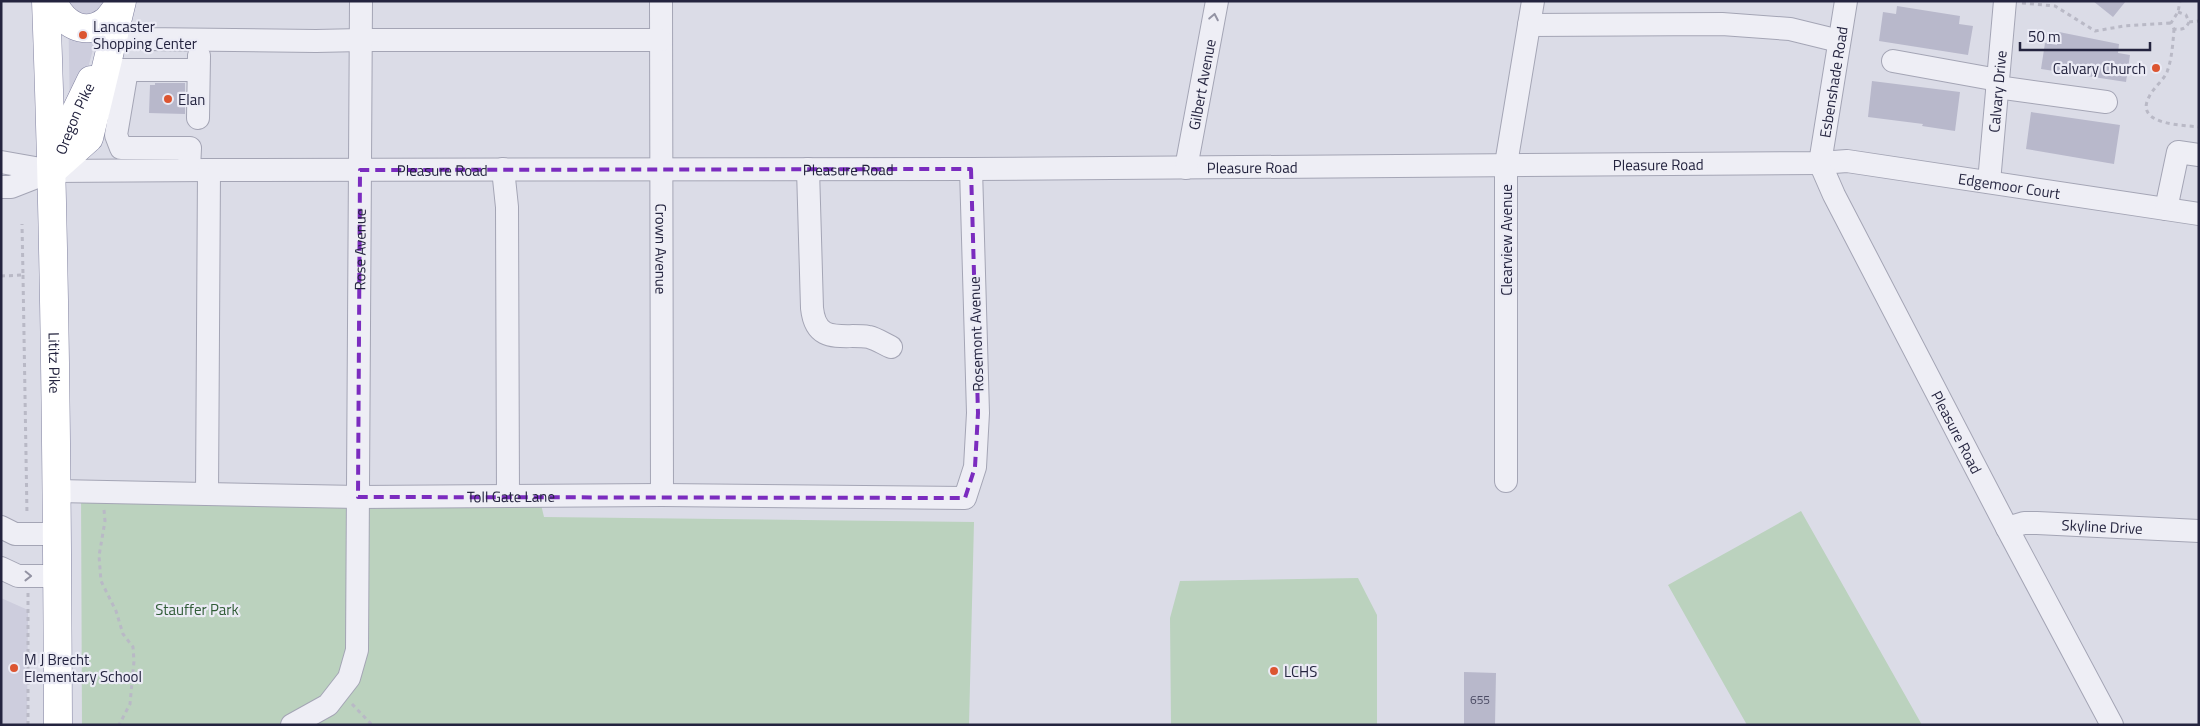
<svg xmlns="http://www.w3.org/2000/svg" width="2200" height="726" font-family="'Titillium Web',sans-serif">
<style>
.built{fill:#cdcddd}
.green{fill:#bbd2be}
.building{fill:#b8b8cb}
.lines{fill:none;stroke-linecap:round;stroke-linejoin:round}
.minor-casing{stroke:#a4a5b5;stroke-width:24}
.highway-casing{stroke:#8182a0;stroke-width:29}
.path{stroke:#b9b9c6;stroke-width:3;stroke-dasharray:4 4;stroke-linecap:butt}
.minor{stroke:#eeeef5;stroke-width:22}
.highway{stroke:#fff;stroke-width:28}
.oneway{stroke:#9393a3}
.marked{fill:none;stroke:#7b2cbf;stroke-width:4;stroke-dasharray:10 6;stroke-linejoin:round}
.poi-dot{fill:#dc5531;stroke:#ebebf5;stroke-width:2}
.labels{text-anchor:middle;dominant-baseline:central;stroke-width:4.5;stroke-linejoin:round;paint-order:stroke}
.number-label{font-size:12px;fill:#494962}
.poi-label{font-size:15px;fill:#24243f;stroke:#ebebf5;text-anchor:start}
.street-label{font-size:15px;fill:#24243f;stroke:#ebebf5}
.park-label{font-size:15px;fill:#305c37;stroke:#ebebf5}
</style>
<rect width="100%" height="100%" fill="#dbdce7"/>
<!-- built -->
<path class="built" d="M68 1H106L88 68 70 114Z
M1 598 28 610 27 725H1Z"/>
<!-- green -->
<path class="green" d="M81 491 539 496 544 517 974 522 969 725H82Z
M1801 511 1922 725H1747L1668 585Z
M1358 578 1377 615V725H1171L1170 618 1180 581Z"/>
<!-- building -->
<path class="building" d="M2093 1H2126L2113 17Z
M1897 6 1960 16 1959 24 1973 26 1968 55 1879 41 1883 12 1896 14Z
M2059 32 2119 44 2118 53 2130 55 2126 82 2041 69 2045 43 2057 45Z
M1872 81 1960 92 1955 131 1922 126 1923 124 1868 117Z
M155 83H185V114L149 113 150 85H155Z
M2031 112 2120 125 2114 164 2026 149Z
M1464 672 1496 673 1495 725H1464Z"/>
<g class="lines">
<defs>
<g id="minor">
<path id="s1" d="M661 1 662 495"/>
<path d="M1529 25 1722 24 1790 29 1839 41"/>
<path d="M113 35 143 39 316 41 361 40H661"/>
<path d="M1893 61 1998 80"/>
<path d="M113 70H198"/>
<path d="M127 70 116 135 121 148H190L189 170"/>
<path d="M1997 87 2106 102"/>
<path d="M198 118 199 56"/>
<path id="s2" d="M1 162 52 171 209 170 971 169 1820 163 1847 161 2199 214"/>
<path id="s3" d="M1820 163 1834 195 2007 528 2112 725"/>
<path id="s4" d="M1820 163 1846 1"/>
<path id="s5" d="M1186 168 1217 1"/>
<path d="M503 169 507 207 508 496"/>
<path d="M808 169 812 308C816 346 843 333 869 337 877 339 884 344 891 347"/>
<path id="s6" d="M1989 182 2005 1"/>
<path d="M1 187H11L52 171"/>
<path d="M2166 209 2178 152 2199 155"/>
<path d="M1506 481V164L1533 1"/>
<path id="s7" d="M57 491 358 497 662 495 965 498 975 467 978 413 971 169"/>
<path d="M207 494 209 170"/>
<path d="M1 527 15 534H57"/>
<path id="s8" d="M2007 528 2024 523H2037L2199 531"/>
<path d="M1 568 18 576H57"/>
<path id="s9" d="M292 725 328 705 349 678 357 650 361 1"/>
</g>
<g id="highway">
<path id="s10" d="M46 1C55 242 57 483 58 725"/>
<path d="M53 1C62 23 84 38 106 21 112 16 116 8 121 2"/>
<path id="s11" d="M57 160 74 115 91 80"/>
<path d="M52 171 89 138 122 1"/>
</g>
</defs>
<!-- minor casing -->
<use href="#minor" class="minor-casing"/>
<!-- highway casing -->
<use href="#highway" class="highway-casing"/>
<!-- path -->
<path class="path" d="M2022 3 2055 6 2095 31 2124 26 2171 23
M2178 12 2186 15 2189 22C2186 29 2182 30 2174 29L2171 23 2178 12 2180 1
M2189 22 2199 21
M2174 29C2173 42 2172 59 2167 72 2163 81 2153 88 2149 97 2134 125 2183 125 2199 127
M23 275 27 515
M1 276 23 275 22 224
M104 510 105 521 99 556 101 581 116 611 123 634 133 647 134 661 130 704 119 725
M352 704 372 725
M28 725V593"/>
<!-- minor -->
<use href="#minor" class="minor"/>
<!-- highway -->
<use href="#highway" class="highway"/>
</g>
<!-- one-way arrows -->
<defs><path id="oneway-chevron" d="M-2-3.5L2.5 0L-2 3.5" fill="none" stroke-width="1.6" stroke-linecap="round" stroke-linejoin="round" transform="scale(1.25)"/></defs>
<g class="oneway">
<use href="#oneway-chevron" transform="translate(1214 17) rotate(-79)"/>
<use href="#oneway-chevron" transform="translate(28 576) rotate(1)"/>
</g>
<!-- marked area -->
<path class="marked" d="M971 169 978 413 975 467 965 498 358 497 360 170Z"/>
<!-- markers -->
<g class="poi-dot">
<circle cx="83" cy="35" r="5"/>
<circle cx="2156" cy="68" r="5"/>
<circle cx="168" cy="99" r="5"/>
<circle cx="14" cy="668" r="5"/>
<circle cx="1274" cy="671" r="5"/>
</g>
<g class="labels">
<!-- number labels -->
<g class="number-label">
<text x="1480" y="699">655</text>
</g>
<!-- poi labels -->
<g class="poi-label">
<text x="93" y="26">Lancaster<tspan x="93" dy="17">Shopping Center</tspan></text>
<text x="2146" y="68" text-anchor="end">Calvary Church</text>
<text x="178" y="99">Elan</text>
<text x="24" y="659">M J Brecht<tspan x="24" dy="17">Elementary School</tspan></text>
<text x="1284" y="671">LCHS</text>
</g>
<!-- street labels -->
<g class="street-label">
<text stroke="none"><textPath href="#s4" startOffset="82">Esbenshade Road</textPath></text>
<text stroke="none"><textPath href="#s5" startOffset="85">Gilbert Avenue</textPath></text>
<text stroke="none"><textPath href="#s6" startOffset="91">Calvary Drive</textPath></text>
<text stroke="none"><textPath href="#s11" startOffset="45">Oregon Pike</textPath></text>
<text stroke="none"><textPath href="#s2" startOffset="1658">Pleasure Road</textPath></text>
<text stroke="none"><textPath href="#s2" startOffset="1252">Pleasure Road</textPath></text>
<text stroke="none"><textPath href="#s2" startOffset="442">Pleasure Road</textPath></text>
<text stroke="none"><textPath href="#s2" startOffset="848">Pleasure Road</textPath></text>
<text stroke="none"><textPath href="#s2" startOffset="2011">Edgemoor Court</textPath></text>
<text transform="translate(1506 240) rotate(-90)">Clearview Avenue</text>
<text stroke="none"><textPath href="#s1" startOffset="248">Crown Avenue</textPath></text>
<text stroke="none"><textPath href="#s9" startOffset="505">Rose Avenue</textPath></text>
<text transform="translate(976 334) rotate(-92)">Rosemont Avenue</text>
<text stroke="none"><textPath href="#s10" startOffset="362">Lititz Pike</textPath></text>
<text stroke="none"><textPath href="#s3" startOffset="302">Pleasure Road</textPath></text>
<text stroke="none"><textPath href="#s7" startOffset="454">Toll Gate Lane</textPath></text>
<text stroke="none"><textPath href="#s8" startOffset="96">Skyline Drive</textPath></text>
</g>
<!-- park labels -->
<g class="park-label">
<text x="197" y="609">Stauffer Park</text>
</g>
</g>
<!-- border -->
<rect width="2200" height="726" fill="none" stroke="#24243f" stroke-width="5"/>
<!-- scale -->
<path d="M2020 42v8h130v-8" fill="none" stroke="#24243f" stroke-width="2.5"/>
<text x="2028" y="42" font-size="15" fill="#24243f" stroke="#ebebf5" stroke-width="4" paint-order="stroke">50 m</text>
</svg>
